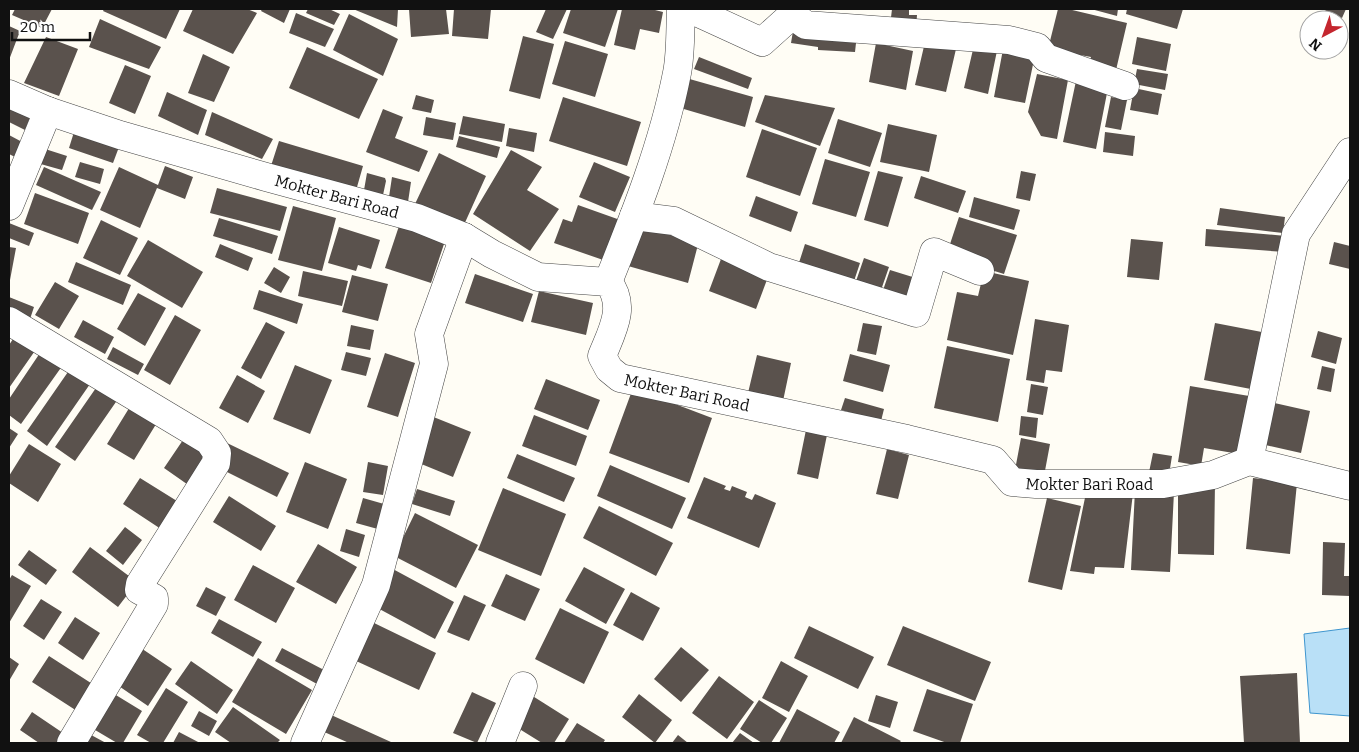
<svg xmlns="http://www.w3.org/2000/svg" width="1359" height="752" font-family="Bitter,serif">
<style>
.water{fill:#b9e0f7;stroke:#3f96cf}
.building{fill:#5a524d}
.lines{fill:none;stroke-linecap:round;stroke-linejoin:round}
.street-casing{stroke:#444;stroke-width:29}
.street{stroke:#fff;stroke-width:28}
.labels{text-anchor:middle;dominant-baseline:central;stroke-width:5;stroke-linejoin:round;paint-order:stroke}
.street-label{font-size:16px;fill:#111;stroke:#fff}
</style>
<rect width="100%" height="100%" fill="#fffdf5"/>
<!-- water -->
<path class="water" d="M1350 628V716L1310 713 1304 634Z"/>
<!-- building -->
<path class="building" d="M15 9H52L42 28 12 15Z
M104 9H180L166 39 103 11Z
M193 9H247L257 13 233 54 183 31Z
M262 9H290L284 23 261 11Z
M308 9H329L340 14 334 25 306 13Z
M353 9H398L397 27Z
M409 9H446L449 34 411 37Z
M454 9H491L488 39 452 36Z
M546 9H567L553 39 536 32Z
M571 9H618L605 47 563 33Z
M622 9H651L663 12 659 33 640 29 635 50 614 45Z
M892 9H909V15H917L916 28 890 26Z
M1058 9H1068L1127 23 1116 70 1089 64 1091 57 1080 55 1078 60 1047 53Z
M1091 9H1118L1117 16Z
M1127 9H1183L1177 29 1126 14Z
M1322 9H1346L1342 18Z
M296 13 334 29 325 47 289 33Z
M349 14 398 39 383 76 333 50Z
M100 19 161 47 149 69 89 47Z
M794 25 857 34 855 52 818 50V47L791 43Z
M9 26 20 31 9 60Z
M523 36 554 44 540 99 509 91Z
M46 37 78 49 59 96 24 83Z
M1137 37 1171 44 1166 71 1132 64Z
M565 41 608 54 595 97 552 84Z
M975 41 998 46 988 94 964 88Z
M925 42 956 49 946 92 915 85Z
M876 43 913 51 906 90 869 82Z
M1004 44 1036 50 1025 103 994 97Z
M307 47 378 79 359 119 289 88Z
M203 54 230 67 214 102 188 93Z
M699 57 752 78 748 89 694 69Z
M125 65 151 76 135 114 109 103Z
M1137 69 1168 74 1165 90 1134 84Z
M1037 74 1068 80 1057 139 1041 136 1028 112Z
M686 78 753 97 745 127 677 107Z
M1076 81 1108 88 1096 149 1063 142Z
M1134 88 1162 94 1158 115 1130 110Z
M167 92 207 110 198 135 158 116Z
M416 95 434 100 431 113 412 109Z
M765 95 835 108 820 146 755 122Z
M563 97 641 122 627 166 549 141Z
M1111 97 1127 100 1121 130 1105 127Z
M9 105 31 115 25 130 9 122Z
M383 109 403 117 395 138 428 151 419 172 366 152Z
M212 112 273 139 262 159 205 135Z
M463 116 505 124 502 142 459 134Z
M426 117 456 123 453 140 423 135Z
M838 119 882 133 870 167 828 153Z
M888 124 937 135 929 172 880 162Z
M509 128 537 133 534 152 506 146Z
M762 129 817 148 800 196 746 177Z
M74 132 119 147 113 163 69 148Z
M1105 132 1135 136 1133 156 1103 152Z
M9 135 24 143 17 158 9 154Z
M459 136 500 147 497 158 456 147Z
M279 141 363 166 355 194 270 169Z
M42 148 67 156 62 170 37 163Z
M511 150 542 167 527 190 559 209 530 251 473 214Z
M439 153 486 176 463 227 415 204Z
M825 159 870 172 856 217 812 204Z
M80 162 104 169 100 184 75 177Z
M594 162 630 177 615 212 579 197Z
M165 166 193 177 185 199 157 188 140 228 100 210 119 167 158 185Z
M44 167 101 192 92 210 36 185Z
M878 171 903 177 888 227 864 220Z
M1021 171 1036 174 1030 201 1016 198Z
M367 173 385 178 386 181 383 195 364 190Z
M921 176 966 191 958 213 914 198Z
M392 177 411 182 408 202 389 197Z
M217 188 287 207 280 231 210 213Z
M35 193 89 213 78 244 24 224Z
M756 196 798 212 791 232 749 216Z
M974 197 1020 210 1014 230 969 217Z
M578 205 623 221 609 262 554 243 563 219 572 222Z
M293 206 336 218 322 271 278 260Z
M1220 208 1285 217 1283 233 1217 225Z
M959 217 1017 235 1004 274 946 256Z
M219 218 278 236 272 254 213 236Z
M101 220 138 238 120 275 83 258Z
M640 222 700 237 688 283 628 266Z
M9 223 34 233 29 246 9 238Z
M400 223 446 238 431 283 385 268Z
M339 227 380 240 371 269 358 265 356 271 328 263Z
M1206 229 1286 236 1285 252 1205 246Z
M1131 239 1163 242 1159 280 1127 277Z
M148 240 203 272 182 308 127 276Z
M1334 242 1350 246V269L1329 264Z
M220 244 253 258 248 271 215 257Z
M805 244 860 263 851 290 796 272Z
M9 247 16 248 10 280H9Z
M864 258 889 267 880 293 855 284Z
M721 259 768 277 756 309 709 291Z
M76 262 131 285 123 305 68 282Z
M274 267 290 277 281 293 264 283Z
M890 270 919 279 911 306 881 296Z
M303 271 348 281 342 306 298 296Z
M984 271 1029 281 1013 355 947 340 957 292 978 296Z
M475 274 533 294 523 322 465 303Z
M352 275 388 284 378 321 342 312Z
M55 282 79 296 59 329 35 315Z
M259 290 303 304 297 324 253 309Z
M539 291 593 303 586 335 531 322Z
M138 293 166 308 145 346 117 329Z
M9 297 34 307 30 319 9 311Z
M175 315 201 330 170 385 144 370Z
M1035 319 1069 325 1062 372 1046 370 1044 383 1026 380Z
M83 320 114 337 105 354 74 337Z
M266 322 285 332 261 379 241 368Z
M863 323 882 326 876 355 857 351Z
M1215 323 1267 333 1256 390 1204 380Z
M351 325 374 330 370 350 347 346Z
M19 330 39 345 9 388V345Z
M1318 331 1342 338 1336 364 1311 357Z
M947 346 1010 359 998 422 934 408Z
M44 347 65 362 21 424 9 415V399Z
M113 347 144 364 138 375 107 359Z
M346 352 371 358 366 376 341 370Z
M385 353 415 363 398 417 367 407Z
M850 354 890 365 883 392 843 381Z
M757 355 791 363 783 401 748 393Z
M295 365 332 380 310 434 273 419Z
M1322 366 1335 369 1331 392 1317 389Z
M70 369 90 384 47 446 27 431Z
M237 375 265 391 248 423 219 408Z
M546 379 600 400 588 430 534 409Z
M1031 384 1048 387 1043 415 1027 412Z
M98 385 118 399 75 461 55 447Z
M1190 386 1255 397 1245 455 1204 448 1201 466 1178 462Z
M633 388 712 418 689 483 609 453Z
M845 398 884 409 881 421 841 410Z
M1265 401 1310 411 1301 453 1256 443Z
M131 405 158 421 134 460 107 444Z
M534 415 587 436 576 466 522 446Z
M431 416 471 432 453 477 414 461Z
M1021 416 1038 418 1036 438 1019 435Z
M807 425 828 430 818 479 797 474Z
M9 428 18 434 9 448Z
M185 437 216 458 194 489 164 468Z
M1021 438 1050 444 1044 476 1015 470Z
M227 443 289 473 277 497 215 466Z
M29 444 61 464 38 502 9 483V476Z
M887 449 909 455 898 499 876 494Z
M1153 453 1172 456 1168 481 1148 477Z
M517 454 575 478 564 502 507 478Z
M305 462 347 479 328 529 286 512Z
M368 462 388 466 383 495 363 492Z
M610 465 686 498 672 529 597 496Z
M704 477 726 486 724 489 730 491 732 486 747 492 745 497 752 500 755 494 776 503 759 548 687 518Z
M140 478 185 506 167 533 123 504Z
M1253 478 1297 483 1290 554 1246 549Z
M1215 482 1214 555 1178 554V487Z
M503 488 566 514 541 576 478 550Z
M1087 488 1133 493 1124 568 1095 567 1094 574 1070 571Z
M417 489 455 501 450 516 412 504Z
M1135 490 1174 492 1170 572 1131 570Z
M229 496 276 526 261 551 213 522Z
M363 498 391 506 385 531 356 523Z
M1047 498 1081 506 1062 590 1028 582Z
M599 506 673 543 656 576 583 538Z
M415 513 478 545 456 588 394 556Z
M125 527 142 540 123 565 106 551Z
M346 529 365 535 359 557 340 551Z
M1323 542 1345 543 1344 576H1350V596L1322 595Z
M318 544 357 567 336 604 296 582Z
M90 547 137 582 118 607 72 572Z
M29 550 57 570 46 585 18 565Z
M253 565 295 588 276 623 234 600Z
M584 567 625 589 606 624 565 601Z
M391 568 454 602 435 639 372 605Z
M506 574 540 589 525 621 491 606Z
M12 575 31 586 9 623V580Z
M206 587 226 597 216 616 196 606Z
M631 592 660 608 643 641 613 625Z
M464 595 486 605 469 641 447 632Z
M41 599 62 612 44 640 23 626Z
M560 608 609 632 584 684 535 659Z
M75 617 100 633 83 660 58 643Z
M219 619 262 642 253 657 211 633Z
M372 622 436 653 419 690 354 660Z
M809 626 874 657 858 689 794 658Z
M903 626 991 662 975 701 887 665Z
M135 644 172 669 148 706 110 680Z
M681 647 709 670 681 702 654 679Z
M282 648 324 670 317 684 275 661Z
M49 656 94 685 77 711 32 682Z
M9 657 19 664 9 681Z
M258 658 312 690 286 734 232 702Z
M191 661 233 690 217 714 175 684Z
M781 661 808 676 789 712 762 698Z
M1297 673 1300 743H1244L1240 676Z
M719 676 754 702 727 739 692 713Z
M166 688 188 702 163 743H151L137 735Z
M106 689 142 711 123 743H117L85 724Z
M927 689 973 704 960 743H947L913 731Z
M472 692 496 703 477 743 453 733Z
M639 694 672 720 655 743 622 717Z
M531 695 569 719 554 743H542L513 725Z
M876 695 898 702 890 728 868 721Z
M759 700 787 718 771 743H762L740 729Z
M233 707 280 740 277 743H231L215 732Z
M797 709 840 732 834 743H779Z
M199 711 217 721 209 736 191 726Z
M32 712 63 733 57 743H39L20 730Z
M329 714 391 742V743H349L322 731Z
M854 717 901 741 899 743H841Z
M577 723 605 740 603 743H564Z
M80 729 106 743H73Z
M179 732 200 743H173Z
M740 733 754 743H732Z
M678 735 688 743H672Z"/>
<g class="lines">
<defs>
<g id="street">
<path d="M690 9 762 42 792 15 806 25 1009 40 1037 47 1046 58 1125 86"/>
<path id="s1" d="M9 94 48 111 120 135 266 177 417 218 464 237 492 254 538 277 608 282C627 306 612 331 602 356L609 369 620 378 907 439 993 460 1012 482 1036 484H1163L1213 475 1249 461 1350 486"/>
<path d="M9 206 48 111"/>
<path d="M634 216 674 221 769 267 916 313 934 252 980 271"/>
<path d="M608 282C635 215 663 145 677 73 681 53 680 30 681 9"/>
<path d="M9 321 209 441 217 453 216 463 140 584 139 590 154 598V604L71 743"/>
<path d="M1249 461 1296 234 1350 152"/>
<path d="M305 743 376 585 434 364 429 334 464 237"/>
<path d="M500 743 523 686"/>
</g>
</defs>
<!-- street casing -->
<use href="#street" class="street-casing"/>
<!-- street -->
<use href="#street" class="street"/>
</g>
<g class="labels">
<!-- street labels -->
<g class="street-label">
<text stroke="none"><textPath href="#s1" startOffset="344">Mokter Bari Road</textPath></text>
<text stroke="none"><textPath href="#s1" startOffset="808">Mokter Bari Road</textPath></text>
<text stroke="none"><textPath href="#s1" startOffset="1228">Mokter Bari Road</textPath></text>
</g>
</g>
<!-- border -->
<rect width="1359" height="752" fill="none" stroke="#111111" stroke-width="20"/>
<!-- north arrow -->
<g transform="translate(1324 35) rotate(221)"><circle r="24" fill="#ffffff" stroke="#a0a0a0"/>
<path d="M0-4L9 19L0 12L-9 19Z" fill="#c4262e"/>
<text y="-8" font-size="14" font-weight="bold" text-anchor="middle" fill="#111111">N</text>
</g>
<!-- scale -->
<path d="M12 32v8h78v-8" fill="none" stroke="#111111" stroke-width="2.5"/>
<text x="20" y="32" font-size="15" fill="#111111" stroke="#ffffff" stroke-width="4" paint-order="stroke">20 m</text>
</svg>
